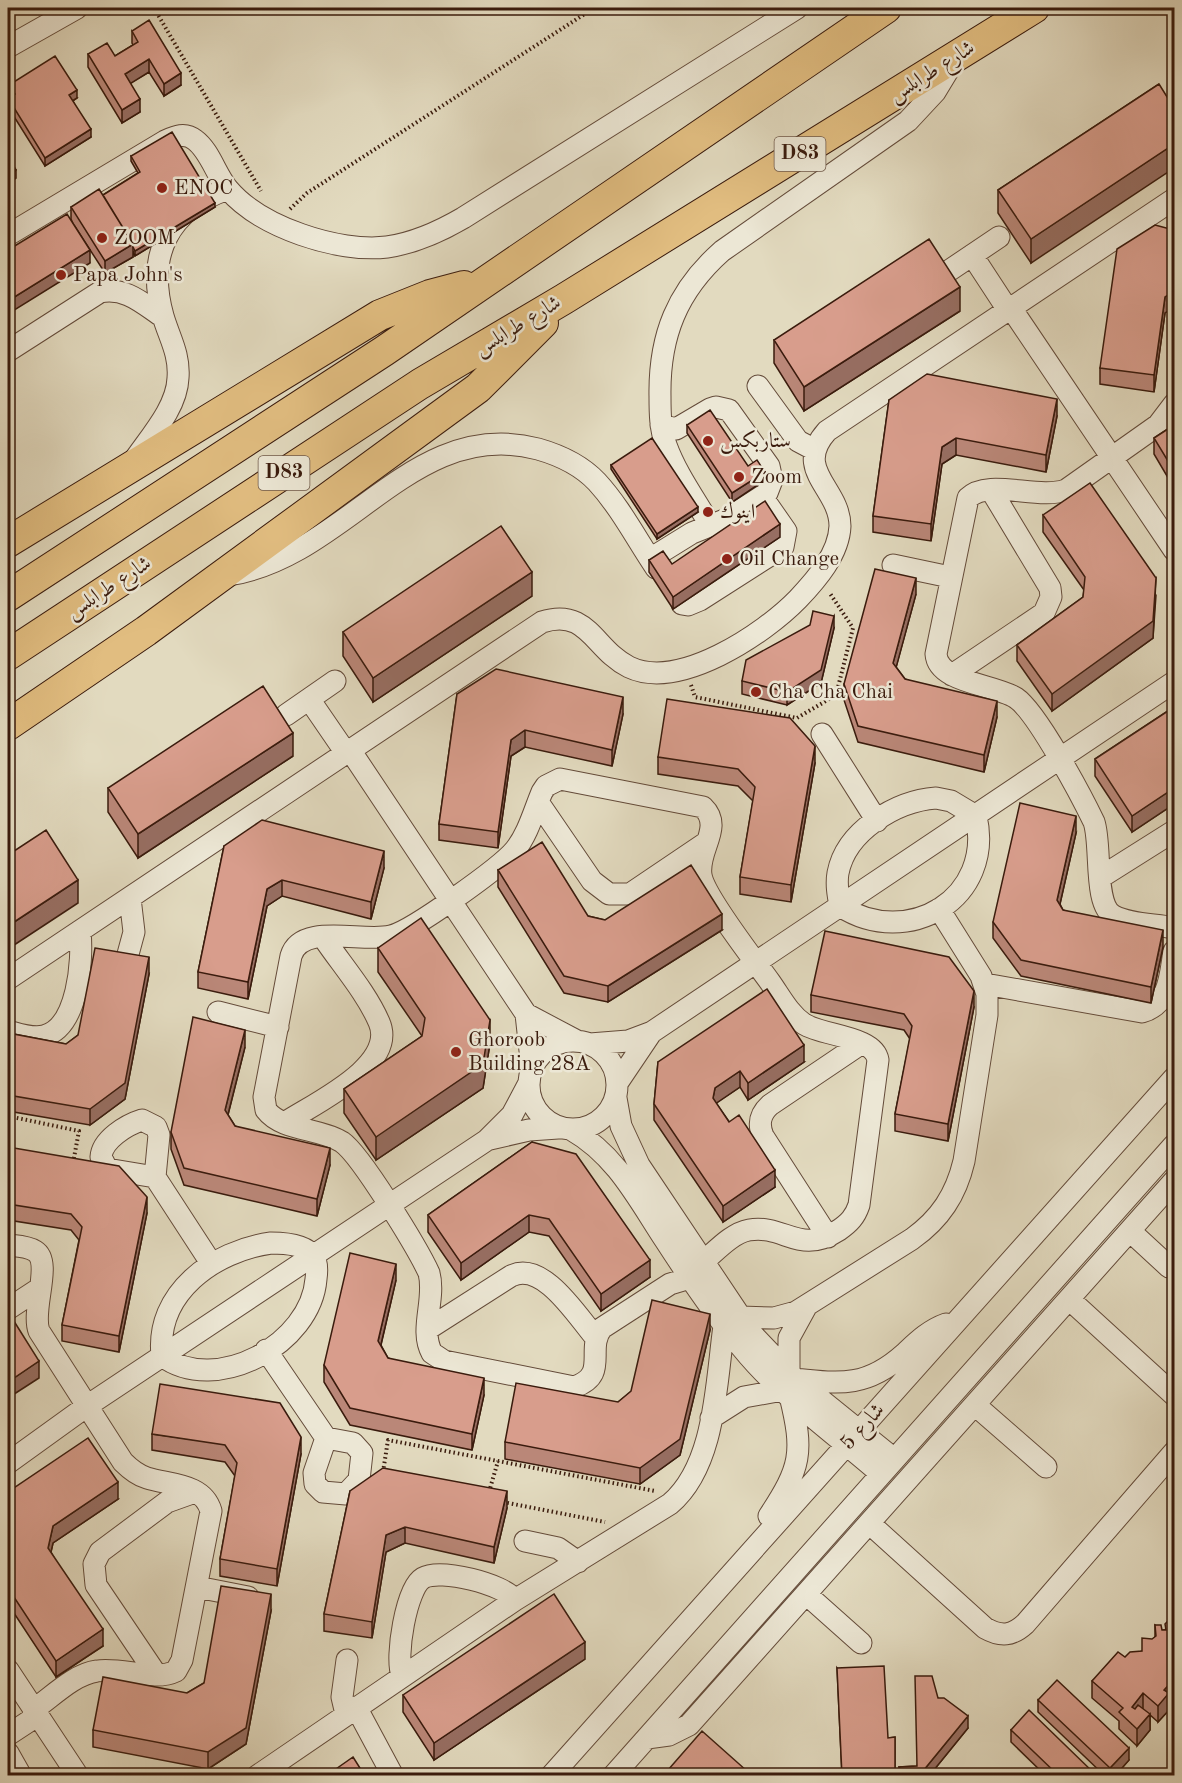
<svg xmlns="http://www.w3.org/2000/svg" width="1182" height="1783" font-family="'Old Standard TT',Amiri,serif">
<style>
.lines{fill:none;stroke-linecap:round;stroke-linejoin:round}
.minor-casing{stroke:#644b3a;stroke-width:23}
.highway-casing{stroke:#3a1b0d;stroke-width:32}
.path{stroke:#3a1b0d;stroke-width:4;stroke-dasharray:1.5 3;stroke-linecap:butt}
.minor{stroke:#ece7d5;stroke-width:21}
.highway{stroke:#e1bd80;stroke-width:30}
.wall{fill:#ba8778;stroke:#3a1b0d;stroke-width:1.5}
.shaded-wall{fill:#976e62;stroke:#3a1b0d;stroke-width:1.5}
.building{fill:#d89d8c;stroke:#3a1b0d;stroke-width:1.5}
.poi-dot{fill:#8f2418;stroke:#ece7d5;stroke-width:2}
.labels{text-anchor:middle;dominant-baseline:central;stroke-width:5;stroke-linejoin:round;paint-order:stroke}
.shield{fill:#ece7d5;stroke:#6f5849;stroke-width:1.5}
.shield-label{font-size:20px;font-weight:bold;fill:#3a1b0d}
.street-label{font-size:21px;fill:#3a1b0d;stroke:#ece7d5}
.poi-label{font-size:21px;fill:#3a1b0d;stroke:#ece7d5;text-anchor:start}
</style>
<rect width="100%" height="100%" fill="#e2dabf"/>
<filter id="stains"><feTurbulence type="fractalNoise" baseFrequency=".00333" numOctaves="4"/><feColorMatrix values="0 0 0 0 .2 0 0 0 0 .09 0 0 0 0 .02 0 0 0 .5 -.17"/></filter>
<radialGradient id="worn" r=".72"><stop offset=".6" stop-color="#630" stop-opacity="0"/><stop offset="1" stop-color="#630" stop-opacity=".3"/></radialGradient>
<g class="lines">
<defs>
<path id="minor" d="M8 47 77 8
M8 235 165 141C176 136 185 132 195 140 210 151 216 175 228 189 260 227 338 253 387 247 415 243 439 232 463 218L797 8
M972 255 1008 310
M950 270 999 237
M1011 308 1174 550
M8 351 100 292C126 287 142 303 163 317
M758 386 798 441 815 450
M1174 404 1158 425 1066 490C1038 500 988 478 968 498L936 654C938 683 994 684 1016 698 1037 712 1082 797 1094 822 1102 845 1093 906 1114 916 1131 925 1156 924 1174 928
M133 462C149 438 177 408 178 378 180 354 169 337 163 316 146 255 168 210 228 189
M710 525C695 499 676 473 666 445 660 429 660 412 660 396 659 336 677 291 722 251L908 121 935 92 955 59
M650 559 692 533 727 519 767 493 772 480 769 466 729 410 716 407 710 409 676 429 661 425
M893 565 950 577
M229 575C348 556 413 416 538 449 559 455 582 466 597 482 620 507 637 540 656 568
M682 604 688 605 700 600 783 547 786 531 763 498
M952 675 1044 613 1051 597 1050 588 991 490
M309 699 346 753
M286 715 335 681
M822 734 877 821
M350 750 526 1014 532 1069
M936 798 951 801 976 816C995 898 908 950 840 906 838 895 836 884 838 873 846 831 896 801 936 798Z
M538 802 592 881 609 894H630L707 842
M1101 877 1174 831
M124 969 134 932 130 898
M8 979 542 622C588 607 594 650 629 667 679 691 764 634 798 599 816 580 839 554 840 526 840 488 792 470 827 431L1174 199
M985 984 1142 1012C1170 1004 1170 975 1174 951
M218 1012 278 1027
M526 1014 577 1041
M8 1031C19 1034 32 1039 44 1036 78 1027 83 960 80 932
M529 1085a44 44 0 1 1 88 0a44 44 0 1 1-88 0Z
M590 1044 628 1041 652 1032 1174 682
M618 1082 651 1033
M616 1098 621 1126 639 1165 752 1334 795 1379 894 1459
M142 1120 156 1127 159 1135 155 1177 107 1169 101 1157C102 1140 126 1125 142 1120Z
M286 1122C315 1103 398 1065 379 1022 366 992 341 964 323 937
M572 1130C616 1155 638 1199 665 1240 689 1277 714 1314 742 1348 781 1396 834 1433 881 1474
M490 1139 529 1130 558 1128
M155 1177 211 1263
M1130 1231 1169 1267
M828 1237 763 1136C758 1124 760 1114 770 1105L862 1043
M271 1243C284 1243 305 1244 313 1256 318 1262 317 1272 316 1279 311 1344 216 1396 162 1356 155 1293 214 1251 271 1243Z
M8 1245C16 1246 27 1246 35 1251 53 1262 31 1310 39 1331L123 1462C130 1469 137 1475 147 1478 169 1485 203 1483 211 1511L182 1660 176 1671C154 1682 122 1667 97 1671 74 1674 52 1697 33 1710
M690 1278 670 1284 602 1328C585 1349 610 1375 574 1387L444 1361 432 1353C419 1330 436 1299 429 1273 418 1249 361 1155 342 1142 320 1128 282 1131 266 1110L264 1097 291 956C301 922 363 943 391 936 412 931 501 867 515 850 528 834 534 811 542 792L546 786 560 779 703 807C724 827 697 850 701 875 704 896 755 961 770 982 780 996 789 1014 804 1024 823 1036 874 1036 878 1060L859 1205C855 1217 849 1223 839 1230 799 1256 785 1224 749 1230 732 1233 716 1251 703 1262
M1069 1299 1174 1395
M8 1309 40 1288
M428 1329 511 1276C543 1260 577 1316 596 1338
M266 1350 326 1438
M789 1373V1338L806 1307
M795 1379C842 1384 867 1387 904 1354 917 1342 929 1330 946 1324
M975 1405 1046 1467
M711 1418 744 1397 783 1390
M326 1438 353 1443 362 1453 359 1480 346 1494 323 1492 315 1484 314 1473Z
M8 1463 87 1406 487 1140 512 1115 529 1083
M769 1516C801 1467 804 1453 790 1396
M869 1523 985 1628C1001 1637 1012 1636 1025 1624L1174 1452
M525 1541 558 1548 578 1562
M197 1587 248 1597
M806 1594 861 1643
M8 1670 78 1776
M156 1674 96 1585 94 1564 100 1552 167 1502 195 1492
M402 1675C395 1658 406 1588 423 1578 440 1568 504 1584 515 1600
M356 1707 393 1776
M346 1714 342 1697 347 1660
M8 1735 37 1716
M647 1738 669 1735 689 1725 1174 1181
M8 1753 21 1776
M257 1776 515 1600 670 1504C716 1465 716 1382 724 1326L740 1317 774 1318 796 1312 912 1239C940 1219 956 1195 964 1161L987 1015V994L981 976 939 909
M551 1776 1174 1078
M613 1776 1174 1145"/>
<path id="highway" d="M8 542 380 315 430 295 464 286
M8 596 384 351 886 8
M8 655 420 384 564 299 1034 8
M8 725 146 631 478 388 543 323"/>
</defs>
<!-- minor casing -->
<use href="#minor" class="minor-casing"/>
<!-- highway casing -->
<use href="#highway" class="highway-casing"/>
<!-- path -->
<path class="path" d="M154 8 261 191
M290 209 307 193 594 8
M691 685 695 697 797 718 836 695 853 628 829 592
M8 1116 79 1131 73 1163
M383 1472 388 1440 655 1491
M489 1492 498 1461
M503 1502 605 1522"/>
<!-- minor -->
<use href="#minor" class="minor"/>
<!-- highway -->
<use href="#highway" class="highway"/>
</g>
<!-- wall -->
<path class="wall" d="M132 31 181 85 164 96 149 72 130 83 140 112 122 123 88 67V54L115 56 133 45 132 43Z
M1159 84 1031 263 998 213V190Z
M9 85 77 98 73 101 91 137 45 166 8 107V98L11 96 9 93Z
M131 156 215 207 135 256 133 251V257L105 273 74 225 90 263 71 219V207L103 195 138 173 131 161Z
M1174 230V307L1165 313 1154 392 1100 384V368Z
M960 311 804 411 774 363V340Z
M889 400 1057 416 1046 472 956 455 942 464 931 541 873 532V516Z
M687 425 748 466 765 480 732 502 687 433Z
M1174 425V488L1154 454V438Z
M611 465 698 512 657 539 611 469Z
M1043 515 1156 595 1153 638 1052 711 1017 661V645L1083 597 1084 590 1043 532Z
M780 537 673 609 649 572V560L672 564Z
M916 594 896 667 905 679 997 717 984 772 858 742 844 700V684Z
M532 596 373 702 343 656V632Z
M834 628 821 683 787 705 742 694V681Z
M457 694 623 714 612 766 525 747 511 756 498 848 439 840V824Z
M1174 707V804L1132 832 1095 776V759Z
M293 756 138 858 108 812V788Z
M658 757 815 763 791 902 740 894V877L753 801 738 786 658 774Z
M1076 833 1060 904 1063 910 1163 947 1151 1003 1021 976 993 938V922Z
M224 846 384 868 371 919 282 896 267 906 248 999 198 988V972Z
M498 870 588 916 605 920 722 930 608 1002 564 993 498 887Z
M378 948 490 1043 483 1088 376 1160 344 1113V1089L422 1036 378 972Z
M149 974 125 1099 90 1125 8 1111V1033L66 1044 78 1035Z
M811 995 974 1007 948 1141 895 1131V1114L910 1039 904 1030 811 1012Z
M245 1047 228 1115 235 1126 330 1165 317 1216 184 1185 171 1149V1132Z
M658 1062H804L748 1100 740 1087 716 1103 775 1187 723 1222 654 1120V1104Z
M532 1142 650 1277 601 1311 549 1236 529 1232 461 1280 428 1232V1215Z
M8 1147 147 1213 119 1352 62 1341V1325L79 1240 71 1230 8 1220Z
M396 1280 381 1345 388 1358 484 1395 472 1450 350 1425 324 1382V1365Z
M710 1330 680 1455 640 1484 505 1459V1442L618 1402Z
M152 1434 301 1454 277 1586 220 1576V1559L235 1476 225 1462 152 1450Z
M350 1491 507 1508 494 1563 405 1543 386 1552 372 1638 324 1631V1614Z
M8 1492 118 1499 53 1543 51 1552 103 1646 56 1677 8 1604Z
M271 1611 246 1744 208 1769 93 1747V1730L187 1693 204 1683Z
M1174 1615V1695L1169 1701V1710L1158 1722 1150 1715V1730L1137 1746 1119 1729V1721L1092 1698V1681L1125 1657 1142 1651 1155 1637V1625L1162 1630H1165Z
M585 1659 434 1760 403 1712V1695Z
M837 1668 888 1738 895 1737V1776H842Z
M938 1698 968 1728 929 1776H899V1767L917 1766Z
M1038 1700 1129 1760 1115 1776H1105L1038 1712Z
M1011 1730 1097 1776H1046L1011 1742Z
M668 1770 747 1776H668Z"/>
<!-- shaded-wall -->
<path class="shaded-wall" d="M149 59V72L125 87V74Z
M181 73V85L164 96V84Z
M77 90V98L69 103V95Z
M140 99V112L122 123V110Z
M91 129V137L45 166V158Z
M1174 144V168L1031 263V239Z
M16 170V178L8 184V175Z
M215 203V207L135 256V251Z
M133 244V257L105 273V261Z
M90 250V263L8 314V301Z
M960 287V311L804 411V387Z
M1174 291V307L1165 313 1154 392V375L1165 297Z
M1057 399V416L1046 472V455Z
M956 438V455L942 464 931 541V524L942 447Z
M765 472V480L732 502V493Z
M698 507V512L657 539V534Z
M780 524V537L673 609V597Z
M532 572V596L373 702V678Z
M916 578V594L893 679V663Z
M1156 578 1153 638 1052 711V694Z
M834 616V628L821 683 787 705V692Z
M623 697V714L612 766V750Z
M997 701V717L984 772V755Z
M525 730V747L511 756 498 848V832L511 740Z
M293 733V756L138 858V834Z
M815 746V763L791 902V885Z
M1174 788V804L1132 832V816Z
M1076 816V833L1057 917V900Z
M384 851V868L371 919V902Z
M78 880V903L8 949V926Z
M282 880V896L267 906 248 999V982L267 889Z
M722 914V930L608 1002V986Z
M1163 930V947L1151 1003V987Z
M149 957V974L125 1099 90 1125V1109Z
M974 991V1007L948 1141V1124Z
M490 1020V1043L483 1088 376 1160V1137Z
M245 1030V1047L225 1126V1110Z
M804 1045V1062L748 1100V1083Z
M740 1071V1087L715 1104 713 1098 715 1088Z
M330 1148V1165L317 1216V1199Z
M775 1170V1187L723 1222V1206Z
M147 1197V1213L119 1352V1336Z
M529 1215V1232L461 1280V1263Z
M650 1260V1277L601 1311V1294Z
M396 1264V1280L378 1357V1341Z
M710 1314V1330L680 1455 640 1484V1468Z
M39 1361V1378L8 1398V1382Z
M484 1378V1395L472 1450V1434Z
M301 1437V1454L277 1586V1569Z
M118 1482V1499L53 1543 48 1565V1548L53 1526Z
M507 1491V1508L494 1563V1547Z
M405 1527V1543L386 1552 372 1638V1622L386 1535Z
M271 1594V1611L246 1744 208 1769V1752Z
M103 1629V1646L56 1677V1661Z
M585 1642V1659L434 1760V1743Z
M1174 1679V1695L1169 1701V1710L1158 1722V1706L1164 1690Z
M1143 1693V1709L1132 1723V1707Z
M1150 1714V1730L1137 1746V1729Z
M968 1716V1728L929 1776H923V1771Z
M1129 1748V1760L1115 1776H1110V1768Z"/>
<!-- building -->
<path class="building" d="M149 20 181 73 164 84 149 59 125 74 140 99 122 110 88 54 107 43 115 56 138 42 132 31Z
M55 56 77 90 69 95 91 129 45 158 8 98 15 94 9 85Z
M1159 84 1174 108V144L1031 239 998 190Z
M172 132 215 203 135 251 133 247V244L103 195 140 172 131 156Z
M8 155 16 170 8 175Z
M99 189 133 244 105 261 71 207Z
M67 214 90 250 8 301V250Z
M1155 225 1174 230V291L1165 297 1154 375 1100 368 1117 249Z
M929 239 960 287 804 387 774 340Z
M927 374 1057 399 1046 455 956 438 942 447 931 524 873 516 889 400Z
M710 410 748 466 757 460 765 472 732 493 687 425Z
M1174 425V471L1154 438Z
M652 438 698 507 657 534 611 465Z
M1090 483 1156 578 1153 621 1052 694 1017 645 1083 597 1085 577 1043 515Z
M765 501 780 524 673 597 649 560 663 551 672 564Z
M501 526 532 572 373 678 343 632Z
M875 569 916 578 893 663 905 679 997 701 984 755 858 726 844 684Z
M813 611 834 616 821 670 787 692 742 681 746 660 810 625Z
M496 669 623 697 612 750 525 730 511 740 498 832 439 824 457 694Z
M263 686 293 733 138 834 108 788Z
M667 699 790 718 815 746 791 885 740 877 755 787 738 769 658 757Z
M1174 707V788L1132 816 1095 759Z
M1020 803 1076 816 1057 900 1063 910 1163 930 1151 987 1021 960 993 922Z
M262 820 384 851 371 902 282 880 267 889 248 982 198 972 224 846Z
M46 830 78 880 8 926V855Z
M542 842 588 916 605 920 691 865 722 914 608 986 564 976 498 870Z
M421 918 490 1020 483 1064 376 1137 344 1089 422 1036 425 1018 378 948Z
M825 931 949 957 974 991 948 1124 895 1114 912 1026 904 1014 811 995Z
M95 948 149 957 125 1083 90 1109 8 1095V1033L66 1044 78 1035Z
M767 989 804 1045 748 1083 740 1071 715 1088 713 1098 729 1122 739 1115 775 1170 723 1206 654 1104 658 1062Z
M193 1017 245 1030 225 1110 235 1126 330 1148 317 1199 184 1168 171 1132Z
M532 1142 576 1154 650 1260 601 1294 549 1219 529 1215 461 1263 428 1215Z
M8 1147 119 1166 147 1197 119 1336 62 1325 82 1227 71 1214 8 1204Z
M350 1253 396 1264 378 1341 388 1358 484 1378 472 1434 350 1408 324 1365Z
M652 1300 710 1314 680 1439 640 1468 505 1442 516 1383 618 1402 631 1391Z
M12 1318 39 1361 8 1382V1322Z
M160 1384 280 1403 301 1437 277 1569 220 1559 237 1463 225 1445 152 1434Z
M88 1438 118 1482 53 1526 48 1548 103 1629 56 1661 8 1588V1492Z
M383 1468 507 1491 494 1547 405 1527 386 1535 372 1622 324 1614 350 1491Z
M221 1586 271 1594 246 1728 208 1752 93 1730 103 1677 187 1693 204 1683Z
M554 1594 585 1642 434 1743 403 1695Z
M1174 1615V1679L1164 1690 1169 1693 1158 1706 1143 1693 1132 1707 1135 1709 1138 1705 1150 1714 1137 1729 1119 1712 1123 1708 1092 1681 1118 1652 1125 1657 1130 1652 1142 1651V1638L1152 1639 1156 1636 1155 1625H1161L1162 1630H1166L1165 1624Z
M884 1666 888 1738 895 1737V1773L842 1776 837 1668Z
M915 1676H932L938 1698H944L968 1716 923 1771 902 1773 899 1767 917 1766Z
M1057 1680 1129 1748 1110 1768 1038 1700Z
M1029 1710 1097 1776H1059L1011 1730Z
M702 1731 747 1771 743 1776H674L668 1770Z
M353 1757 365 1776H326Z"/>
<!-- markers -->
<g class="poi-dot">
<circle cx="162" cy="188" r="6"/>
<circle cx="102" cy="238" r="6"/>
<circle cx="61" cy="275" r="6"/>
<circle cx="708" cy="441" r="6"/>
<circle cx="739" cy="477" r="6"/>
<circle cx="708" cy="512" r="6"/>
<circle cx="727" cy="559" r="6"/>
<circle cx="756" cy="692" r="6"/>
<circle cx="456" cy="1052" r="6"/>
</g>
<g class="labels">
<!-- shield labels -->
<g class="shield">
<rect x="774.5" y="137" width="51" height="34" rx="4.5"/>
<rect x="258.5" y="456" width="51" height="34" rx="4.5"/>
</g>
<g class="shield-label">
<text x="800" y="154">D83</text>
<text x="284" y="473">D83</text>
</g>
<!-- street labels -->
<g class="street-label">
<text transform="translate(932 72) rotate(-32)">شارع طرابلس</text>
<text transform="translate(518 326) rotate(-31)">شارع طرابلس</text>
<text transform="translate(109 588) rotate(-33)">شارع طرابلس</text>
<text transform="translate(863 1427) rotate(-48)">شارع 5</text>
</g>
<!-- poi labels -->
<g class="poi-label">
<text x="174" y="188">ENOC</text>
<text x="114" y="238">ZOOM</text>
<text x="73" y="275">Papa John's</text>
<text x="720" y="441">ستاربكس</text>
<text x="751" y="477">Zoom</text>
<text x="720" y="512">اينوك</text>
<text x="739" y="559">Oil Change</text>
<text x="768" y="692">Cha Cha Chai</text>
<text x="468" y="1040">Ghoroob<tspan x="468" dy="24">Building 28A</tspan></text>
</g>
</g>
<!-- margin -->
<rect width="1182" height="1783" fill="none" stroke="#e2dabf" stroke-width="30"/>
<rect x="9" y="9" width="1164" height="1765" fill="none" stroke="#3a1b0d" stroke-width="3"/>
<rect x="15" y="15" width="1152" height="1753" fill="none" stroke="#3a1b0d" stroke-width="1.5"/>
<rect width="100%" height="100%" filter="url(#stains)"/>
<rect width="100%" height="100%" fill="url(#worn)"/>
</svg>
